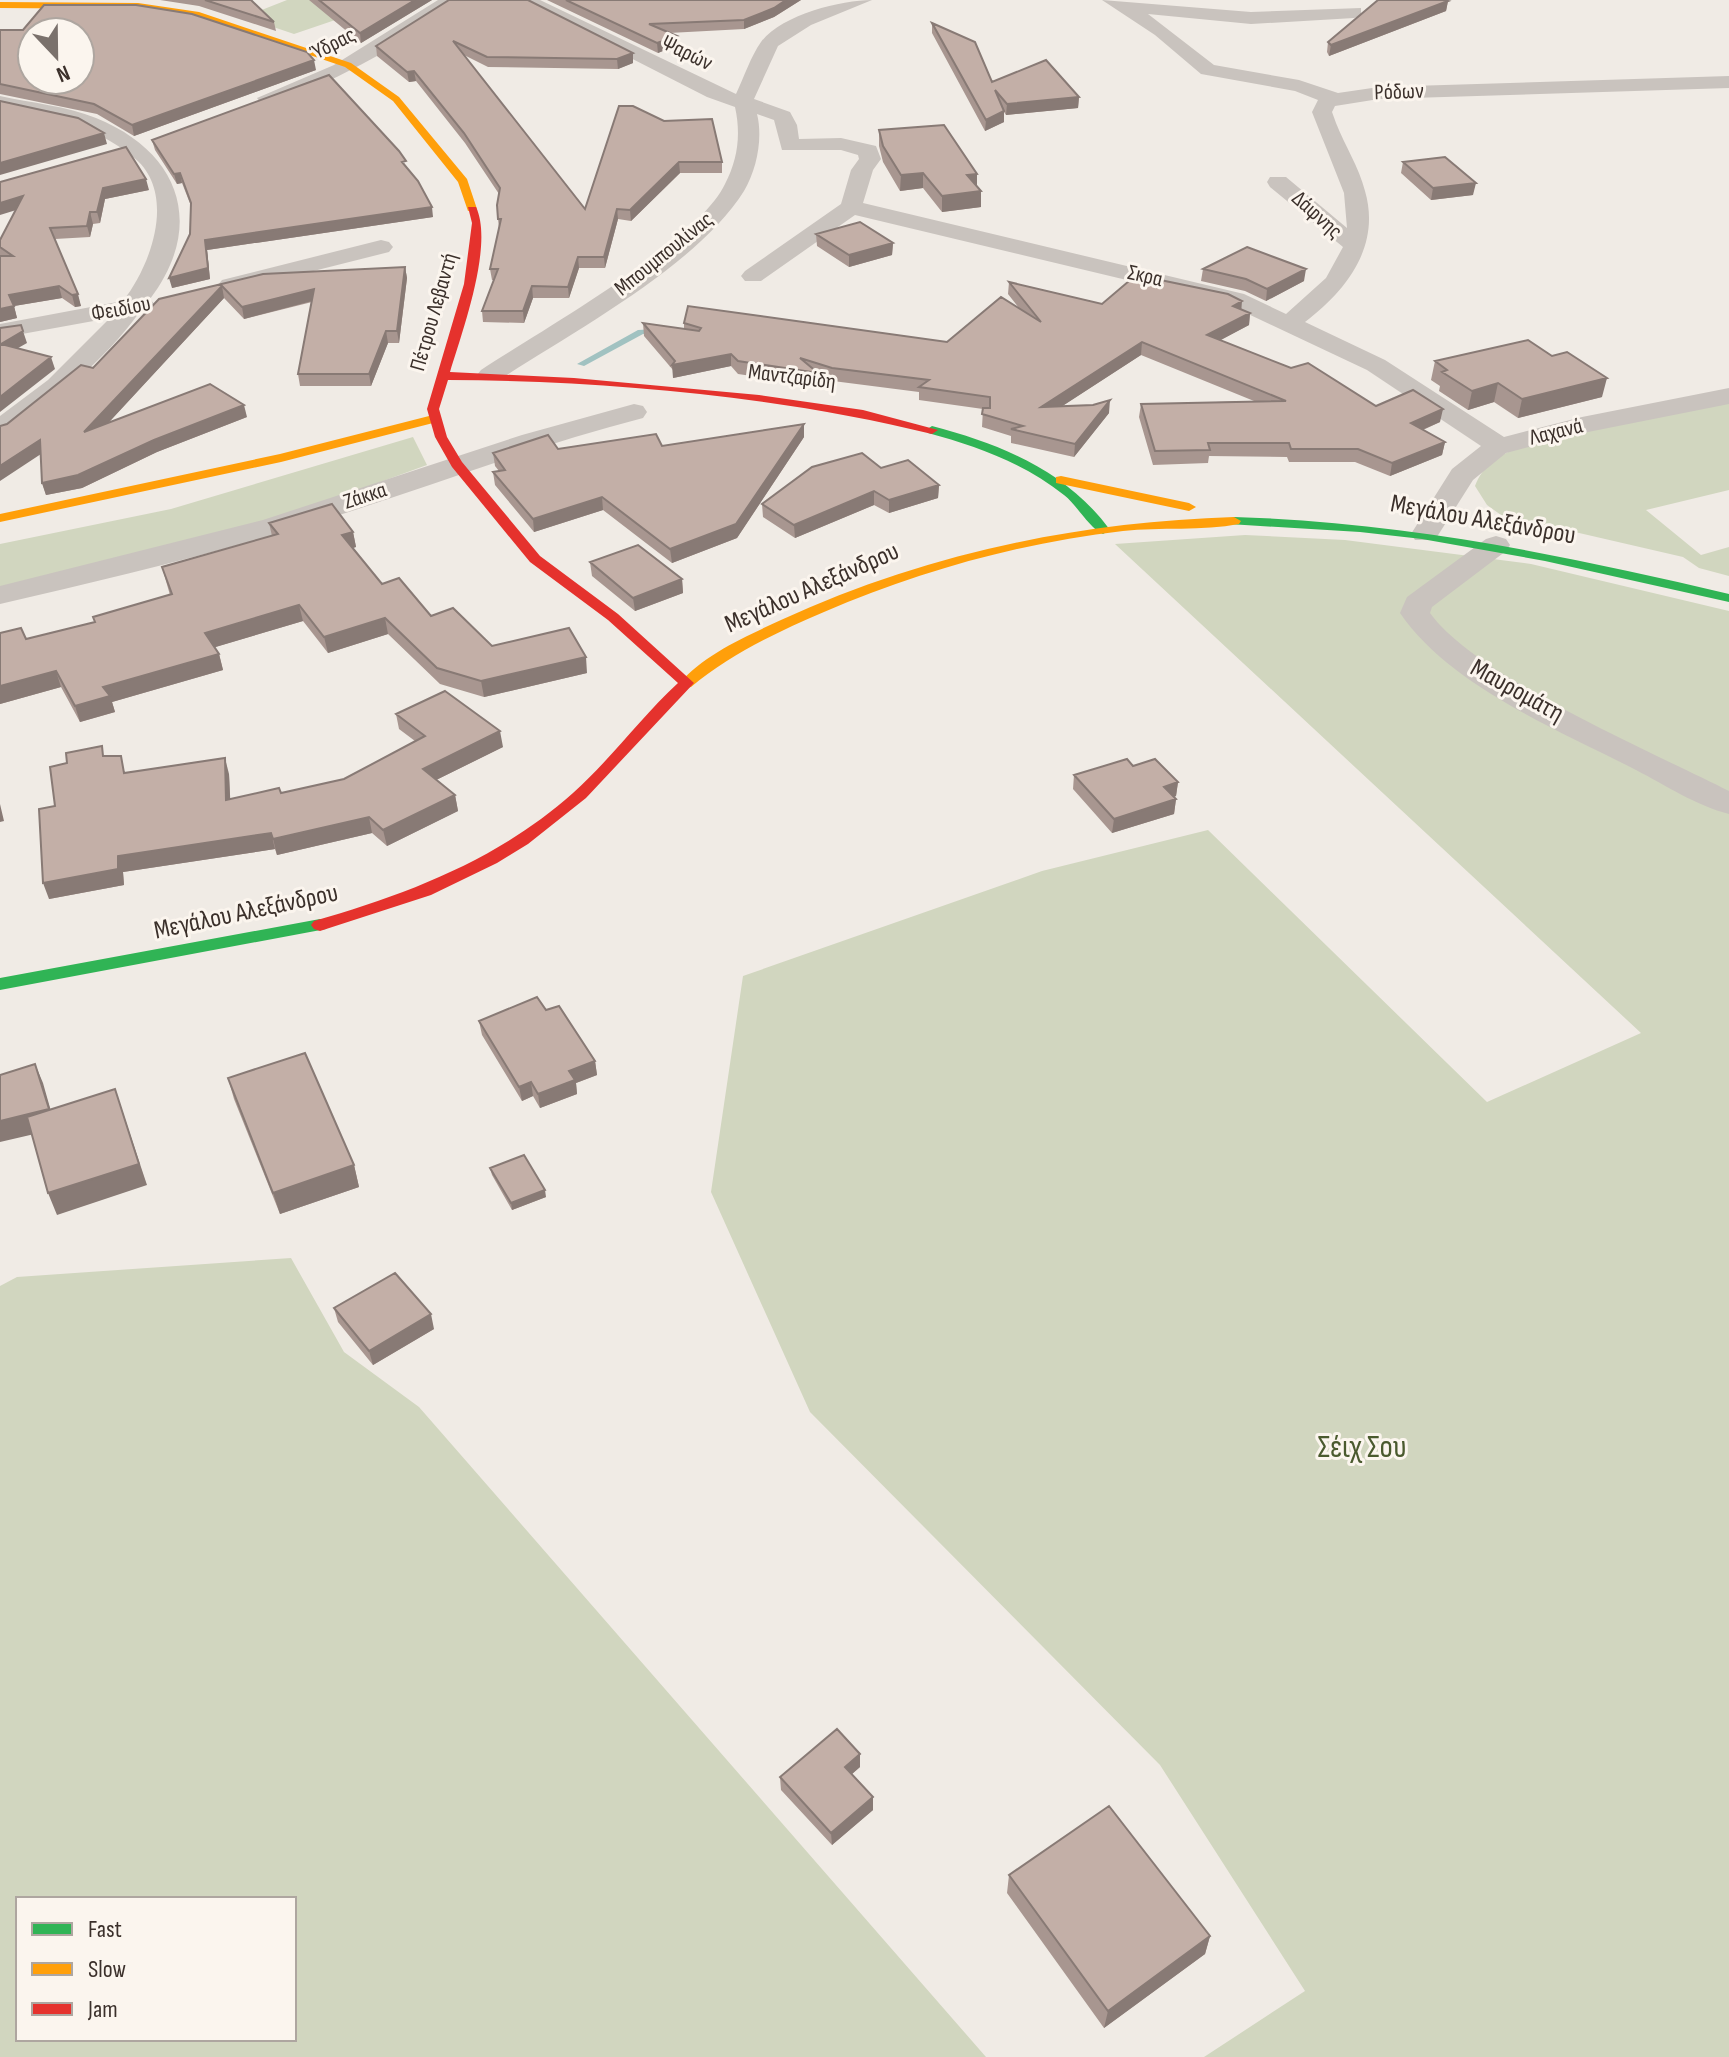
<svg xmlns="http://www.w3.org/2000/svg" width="1729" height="2057" font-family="'Sofia Sans Condensed',sans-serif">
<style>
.green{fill:#d1d6bf;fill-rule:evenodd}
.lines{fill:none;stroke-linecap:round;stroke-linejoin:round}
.stream{fill:#a1c2c1;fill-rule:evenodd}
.street{fill:#c9c3be;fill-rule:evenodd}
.fast{fill:#30b455;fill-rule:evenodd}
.slow{fill:#ff9f0a;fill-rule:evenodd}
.jam{fill:#e5322d;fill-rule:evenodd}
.wall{fill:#a89690}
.shaded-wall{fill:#887a75}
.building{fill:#c3afa7;stroke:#887a75;stroke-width:2;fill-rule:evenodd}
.labels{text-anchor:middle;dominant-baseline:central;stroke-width:6;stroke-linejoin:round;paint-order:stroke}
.far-street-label{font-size:22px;fill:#3b302b;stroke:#fbf5ee}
.street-label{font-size:26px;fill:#3b302b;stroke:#fbf5ee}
.near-park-label{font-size:32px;fill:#4a5a2e;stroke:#fbf5ee}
</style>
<rect width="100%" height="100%" fill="#f0ebe5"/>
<!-- green -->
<path class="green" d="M287 0H343L344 17 294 34 244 17Z
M1729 402V490L1646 510 1701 555 1729 547V576L1699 568 1683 557 1501 515 1487 505 1475 486C1479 476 1484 468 1493 461 1528 433 1678 412 1729 402Z
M413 437 427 465 218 541 0 588V544L171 509Z
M1245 535 1345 540 1531 564 1729 611V2057H1204L1305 1991 1160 1765 810 1412 711 1192 743 976 1042 871 1208 830 1487 1102 1641 1033 1115 544Z
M291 1258 344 1352 419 1407 986 2057H0V1286L17 1277ZM18 1899H294V2039H18Z"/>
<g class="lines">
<!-- stream -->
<path class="stream" d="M657 329 661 331 660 333 643 334 584 366 577 364 638 330Z"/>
<!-- street -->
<path class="street" d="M438 0H460C440 25 289 110 260 102L257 98 334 65Z
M517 0H540L736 94C744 77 751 56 761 42 781 15 841 0 872 0L811 25 778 46 754 99 790 112 797 125 799 139 841 138 876 146 881 159 873 170 863 203 1244 294 1286 314 1326 278 1343 247 1270 187 1267 182 1270 177H1286L1347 228 1344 193 1312 112 1318 100 1295 91 1201 74 1155 35 1102 0 1251 12 1361 8V16L1354 18 1251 24 1148 14 1214 65 1299 80 1338 93 1379 87 1729 76V88L1379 99 1335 106 1332 112 1336 123C1345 146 1359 167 1365 191 1381 246 1347 290 1305 322L1385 360 1504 437 1582 417 1729 388V404L1583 433 1506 453 1473 480 1435 540H1415L1411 534 1452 469 1481 446 1367 370 1227 304 855 215 761 281H745L741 276 745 271 841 204 851 170 859 159 858 155 841 150H782L774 120 757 114C763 138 757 169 744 191 697 266 574 331 499 380H481L477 375 481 370C540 331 697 243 725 184 738 159 741 134 735 107L707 97Z
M0 96C31 103 67 106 96 118 180 152 206 225 150 299L155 305 152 310 139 313C103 362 58 397 9 434L0 436V416L48 380 110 318 0 338V324L123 301C152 264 178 191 132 156 119 145 100 135 84 128 60 116 26 114 0 108Z
M381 240 389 242 393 247 389 252 230 292 218 285 222 280Z
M634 404 643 406 647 412 643 418C537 445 435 485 330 518 221 552 111 578 0 604V586L263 520 522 435Z
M1496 536 1506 539 1510 545 1506 551 1432 607 1430 613C1476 677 1654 753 1729 791V814C1697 806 1665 785 1636 770 1558 730 1450 686 1400 613L1407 597 1486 539Z"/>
<!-- fast -->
<path class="fast" d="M932 426C1001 444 1067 471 1110 530L1103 534C1089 528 1077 505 1064 495 1024 463 976 446 928 433L926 430Z
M1234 517C1403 522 1565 555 1729 594V602L1545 561 1422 539 1360 532 1229 524 1227 521Z
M320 919 326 921 329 925 326 929 0 990V978Z"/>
<!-- slow -->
<path class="slow" d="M0 2 138 3 199 12 351 63 399 97 467 179 477 209 468 211 458 182 393 101 345 67 198 17 138 9 0 8Z
M433 415 437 416V422L281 462 0 522V514L280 454Z
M1061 476 1189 503 1196 507 1189 511 1056 483V477Z
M1234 517 1241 521 1239 524C1203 531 1160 527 1123 531 1019 543 920 571 824 612 777 632 731 654 691 687L686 688 679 684C704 654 747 636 781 620 925 554 1076 522 1234 517Z"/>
<!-- jam -->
<path class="jam" d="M468 207H476C494 245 462 332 450 372L574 378 759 395 863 410 938 430 932 434C780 396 605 381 448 380L439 409 447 437 462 462 540 556 618 614 694 683 586 798 528 844 497 863 431 895 320 931 314 929 311 925 314 921C408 894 499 859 573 793 611 759 641 717 678 683L608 620 530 562 452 467 435 437 427 409 464 284 472 223Z"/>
</g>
<!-- wall -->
<path class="wall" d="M160 0H251L274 22 276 31 199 6Z
M309 0H432L361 43Z
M449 0 633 53V63L618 69 488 67 464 55 585 209 619 106 722 162V173H680L631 221 618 219 605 268H579L569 298H533L524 323 483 322 482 311 494 280H492L490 269 499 228 498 219 499 194 465 143 416 81 409 82 377 56 376 46Z
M547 0H801L774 17 744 29 669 33 677 45 658 53Z
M1448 1 1446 11 1329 56 1327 52 1328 42Z
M932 23 992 82 1079 97 1078 108 1006 115 1004 112V122L985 131 932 33Z
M0 30 316 70 134 136 97 114 0 94Z
M879 130 977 186 981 191V207L942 212 923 188 900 191 883 162 879 146Z
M152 140 408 169 433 217 207 250 210 279 172 288 190 234 191 206 182 183 177 184 155 150Z
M1403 162 1473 195 1431 200 1401 173Z
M0 182 149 190 105 199 100 223 93 224 90 237 55 239 81 306 75 307 62 298 14 306 17 318 0 322V240L16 210Z
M816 234 893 243 892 255 849 267 817 246Z
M405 267 407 278 399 343H388L371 386H300L298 374 312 302 244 319 224 298 107 424 247 417 157 452 82 488 46 495 42 483 41 454 7 424 93 368 159 299 263 274Z
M1203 269 1304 281 1266 301 1245 291 1201 281Z
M1009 282 1102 304 1241 309 1250 313 1249 325 1220 340 1376 406 1440 422 1423 430 1445 442 1442 455 1390 476 1355 462H1289L1287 457 1209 456 1208 463 1153 465 1139 417 1141 404 1254 401 1141 355 1062 406 1109 413 1074 457 1011 443V436L982 427 983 409 919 400V392L833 381 818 376 819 386 738 374 731 366 673 378V370L644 336 643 323 684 329V323L947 342 1019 308 1008 294Z
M1435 361 1602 397 1518 418 1494 402 1468 410 1439 391 1440 386 1431 380Z
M804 424V437L737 538 672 563 603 510 534 532 495 485 493 472 499 471 495 466 493 453 558 449 662 446Z
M881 468 939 485 938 498 889 513 874 505 795 538 763 517 762 504Z
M269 523 353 532 356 547 353 548 382 584 431 616 492 646 587 673 484 697 440 684 388 634 328 653 303 621 215 647 219 654 223 670 112 702 115 712 80 722 61 687 0 704V633L26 639 94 622 170 595 162 567 272 536Z
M590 562 682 579 683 593 635 611 592 576Z
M396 714 503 747 436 780 455 795 458 811 387 846 372 833 277 855 275 849 123 872 124 885 49 899 55 806 105 756 126 773 229 774 230 799 281 793 344 779 415 741 399 729Z
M1133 766 1178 782 1176 796 1174 797 1176 799 1174 814 1112 833 1073 789 1074 775Z
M546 1010 595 1061 597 1075 576 1083 577 1094 540 1108 533 1096 522 1101 482 1035 479 1021Z
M228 1078 354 1165 359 1187 280 1214 234 1099Z
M490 1168 546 1197 512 1210 492 1175Z
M334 1308 434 1329 373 1365 338 1322Z
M860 1767 852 1774 873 1797V1810L832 1845 781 1790 780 1777Z
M1009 1875 1210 1936 1205 1954 1104 2028 1007 1893Z"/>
<!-- shaded-wall -->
<path class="shaded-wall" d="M415 0H432L361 43 360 33Z
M786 0H801L774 17 744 29V20Z
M1448 1 1446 11 1329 56 1331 45Z
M677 36V45L658 53 657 43Z
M633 53V63L618 69 617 59Z
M314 60 316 70 134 136 132 125Z
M414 71 416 81 409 82 407 72Z
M1079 97 1078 108 1006 115 1007 104Z
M1004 111V122L985 131 986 120Z
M104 133 107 144 0 175V163Z
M679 162 680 173 631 221 630 210Z
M180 173 182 183 177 184 174 174Z
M923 173V188L900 191 901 175Z
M977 174V189L967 175Z
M146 179 149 190 105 199 100 223 97 212 103 188Z
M1476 183 1473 195 1431 200 1433 188Z
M981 191V207L942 212V196Z
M23 196 26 207 0 215V203Z
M432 207 433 217 207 250 210 279 172 288 169 278 205 240Z
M617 209 618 219 605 268 604 257Z
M90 212 93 224 90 237 87 226Z
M893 243 892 255 849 267V255Z
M578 257 579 268 569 298 568 287Z
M405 267 407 278 399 343 397 331Z
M1306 269 1304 281 1266 301 1267 289Z
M59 286 62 298 14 306 17 318 0 322V309L9 295Z
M222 286 224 298 88 445 84 432Z
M532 286 533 298 524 323 523 311Z
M314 289 316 300 244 319 242 307Z
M78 294 81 306 75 307 72 295Z
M1242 301 1241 314 1233 306Z
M1250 313 1249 325 1206 348 1207 335Z
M23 331 27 343 4 356 1 344Z
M386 331 388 343 371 386 369 374Z
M1142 342 1141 355 1041 420V407Z
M731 354V366L673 378 672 365Z
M51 357 55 369 0 412V397Z
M1607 378 1602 397 1518 418 1522 399Z
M1498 383 1494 402 1468 410 1472 391Z
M1110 400 1109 413 1074 457 1075 444Z
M244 405 247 417 157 452 82 488 46 495 42 483Z
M1443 409 1440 422 1408 436 1411 423Z
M804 424V437L737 538 672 563 670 549Z
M40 440 44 452 0 481V466Z
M1445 442 1442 455 1390 476 1392 463Z
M939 485 938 498 889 513V500Z
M874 491V505L795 538 794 525Z
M602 497 603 510 534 532 533 519Z
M353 532 356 547 345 550 342 535Z
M682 579 683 593 635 611 633 598Z
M299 605 303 621 209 649 205 633Z
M385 618 388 634 328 653 324 637Z
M219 654 223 670 112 702 115 712 80 722 75 706 103 687Z
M586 657 587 673 484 697 481 681Z
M56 671 61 687 0 704V686Z
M500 731 503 747 426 785 423 769Z
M225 758 229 774 231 815 226 800Z
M1178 782 1176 796 1162 801 1164 787Z
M455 795 458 811 387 846 383 830Z
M1176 799 1174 814 1112 833 1114 819Z
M0 804 4 821 0 822Z
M369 817 372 833 277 855 273 839Z
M271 833 275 849 123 872 124 885 49 899 43 883 118 856Z
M595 1061 597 1075 576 1083 577 1094 540 1108 538 1094 569 1071Z
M35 1064 43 1083 56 1129 0 1142V1121Z
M531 1082 533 1096 522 1101 519 1087Z
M115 1089 147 1185 57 1215 48 1193Z
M354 1165 359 1187 280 1214 273 1193Z
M545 1190 546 1197 512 1210 511 1203Z
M431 1314 434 1329 373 1365 369 1351Z
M860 1754V1767L845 1780V1767Z
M873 1797V1810L832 1845 831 1833Z
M1210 1936 1205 1954 1104 2028 1108 2011Z"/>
<!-- building -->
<path class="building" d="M205 0H251L274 22Z
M319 0H415L360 33Z
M449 0H528L633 53 617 59 487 57 453 41 585 209 619 106H633L664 121 712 119 722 162H679L630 210 617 209 604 257H578L568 287 532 286 523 311H482L498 269H490L501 219H498L497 205 500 188 464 133 414 71 407 72 376 46Z
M566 0H786L774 8 744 20 649 24 677 36 657 43Z
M1378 0H1443L1448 1 1331 45 1328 42Z
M44 5H136L192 14 307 52 314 60 132 125 94 104 0 84V30H23ZM32 32H80V80H32Z
M932 23 975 42 992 82 1046 60 1079 97 1007 104 995 90 1004 111 986 120Z
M329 75 399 151 406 161 402 162 418 181 432 207 205 240 208 268 169 278 190 234 191 203 180 173 174 174 152 140Z
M0 101 78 118 104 133 0 163Z
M944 125 977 174 967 175 981 191 942 196 923 173 901 175 883 146 879 130Z
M126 147 146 179 103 188 97 212H90L87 226 50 228 78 294 72 295 59 286 9 295 14 306 0 309V256H13L0 247V240L23 196 0 203V182Z
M1445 157 1476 183 1433 188 1403 162Z
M860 222 893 243 849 255 816 234Z
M1247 247 1306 269 1267 289 1246 279 1203 269Z
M405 267 397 331H386L369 374H298L314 289 242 307 222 286 84 432 210 384 244 405 154 440 78 475 42 483 40 440 0 466V426L7 424 81 365 93 368 159 299 263 274Z
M1136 275 1228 294 1242 301 1233 306 1250 313 1207 335 1291 368 1308 363 1376 406 1413 390 1443 409 1411 423 1445 442 1392 463 1358 449H1291L1289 443H1208L1210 450 1155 451 1141 404 1286 401 1142 342 1041 407 1093 405 1110 400 1075 444 1011 429 1023 426 982 414 983 408H990V397L919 387 929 380 832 368 800 358 818 373 738 361 731 354 672 365 675 361 643 323 699 331 701 328 684 323 688 306 947 342 1001 297 1041 322 1009 282 1102 304Z
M21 325 23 331 1 344 51 357 0 397V328Z
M1528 340 1552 356 1567 352 1607 378 1522 399 1498 383 1472 391 1442 372 1447 370 1435 361Z
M804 424 736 524 670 549 602 497 533 519 493 472 505 470 493 453 548 435 558 449 656 434 662 446Z
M862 453 881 468 908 460 939 485 889 500 874 491 794 525 762 504 812 467Z
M332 504 353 532 342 535 382 584 399 578 431 616 453 608 492 646 569 628 586 657 481 681 437 668 385 618 324 637 299 605 205 633 219 654 103 687 110 696 75 706 56 671 0 686V633L21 628 26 639 95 622 93 617 172 594 162 567 278 534 269 523Z
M638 545 682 579 633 598 590 562Z
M445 691 500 731 423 769 455 795 383 830 369 817 273 839 271 833 118 856V869L43 883 39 809 55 806 50 767 67 763 66 753 102 746 103 756H121L124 773 225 758 226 800 279 788 281 793 344 779 425 736 396 714Z
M1127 759 1133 766 1155 759 1178 782 1164 787 1176 799 1114 819 1074 775Z
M537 997 546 1010 559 1006 595 1061 569 1071 575 1080 538 1094 531 1082 519 1087 479 1021Z
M305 1053 354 1165 273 1193 228 1078Z
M35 1064 49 1109 0 1121V1075Z
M115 1089 139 1164 48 1193 27 1117Z
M524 1155 545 1190 511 1203 490 1168Z
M395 1273 431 1314 369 1351 334 1308Z
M837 1729 860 1754 845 1767 873 1797 831 1833 780 1777Z
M1109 1806 1210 1936 1108 2011 1009 1875Z"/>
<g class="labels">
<!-- far-street labels -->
<g class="far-street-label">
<text transform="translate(333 44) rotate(-27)">Ύδρας</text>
<text transform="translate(687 53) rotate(26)">Ψαρών</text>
<text transform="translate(1399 92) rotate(-2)">Ρόδων</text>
<text transform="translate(1317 215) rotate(42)">Δάφνης</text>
<text transform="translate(664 254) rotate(-39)">Μπουμπουλίνας</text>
<text transform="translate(1145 276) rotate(13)">Σκρα</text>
<text transform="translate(121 309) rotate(-11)">Φειδίου</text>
<text transform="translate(434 312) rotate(-74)">Πέτρου Λεβαντή</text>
<text transform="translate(792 377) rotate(7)">Μαντζαρίδη</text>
<text transform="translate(1556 432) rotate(-14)">Λαχανά</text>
<text transform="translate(365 496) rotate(-18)">Ζάκκα</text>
</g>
<!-- street labels -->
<g class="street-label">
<text transform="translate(1483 520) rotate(10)">Μεγάλου Αλεξάνδρου</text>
<text transform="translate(812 588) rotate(-24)">Μεγάλου Αλεξάνδρου</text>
<text transform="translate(1517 691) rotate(29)">Μαυρομάτη</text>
<text transform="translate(246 912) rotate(-12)">Μεγάλου Αλεξάνδρου</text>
</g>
<!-- near-park labels -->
<g class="near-park-label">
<text x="1362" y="1447">Σέιχ Σου</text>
</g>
</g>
<!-- legend -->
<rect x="16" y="1897" width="280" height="144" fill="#fbf5ee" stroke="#aea6a0" stroke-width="2"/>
<rect x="32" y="1923" width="40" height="12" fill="#30b455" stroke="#aea6a0" stroke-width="2"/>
<text x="88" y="1937" font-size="24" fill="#3b302b">Fast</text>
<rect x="32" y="1963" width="40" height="12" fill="#ff9f0a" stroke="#aea6a0" stroke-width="2"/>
<text x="88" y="1977" font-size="24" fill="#3b302b">Slow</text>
<rect x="32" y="2003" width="40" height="12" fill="#e5322d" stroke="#aea6a0" stroke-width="2"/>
<text x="88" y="2017" font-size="24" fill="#3b302b">Jam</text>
<!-- north arrow -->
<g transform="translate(56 56) rotate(158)"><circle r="38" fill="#fbf5ee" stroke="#aea6a0" stroke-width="2"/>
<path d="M0-6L14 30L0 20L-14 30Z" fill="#7a716c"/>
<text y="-12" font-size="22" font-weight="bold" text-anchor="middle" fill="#3b302b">N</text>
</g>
</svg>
